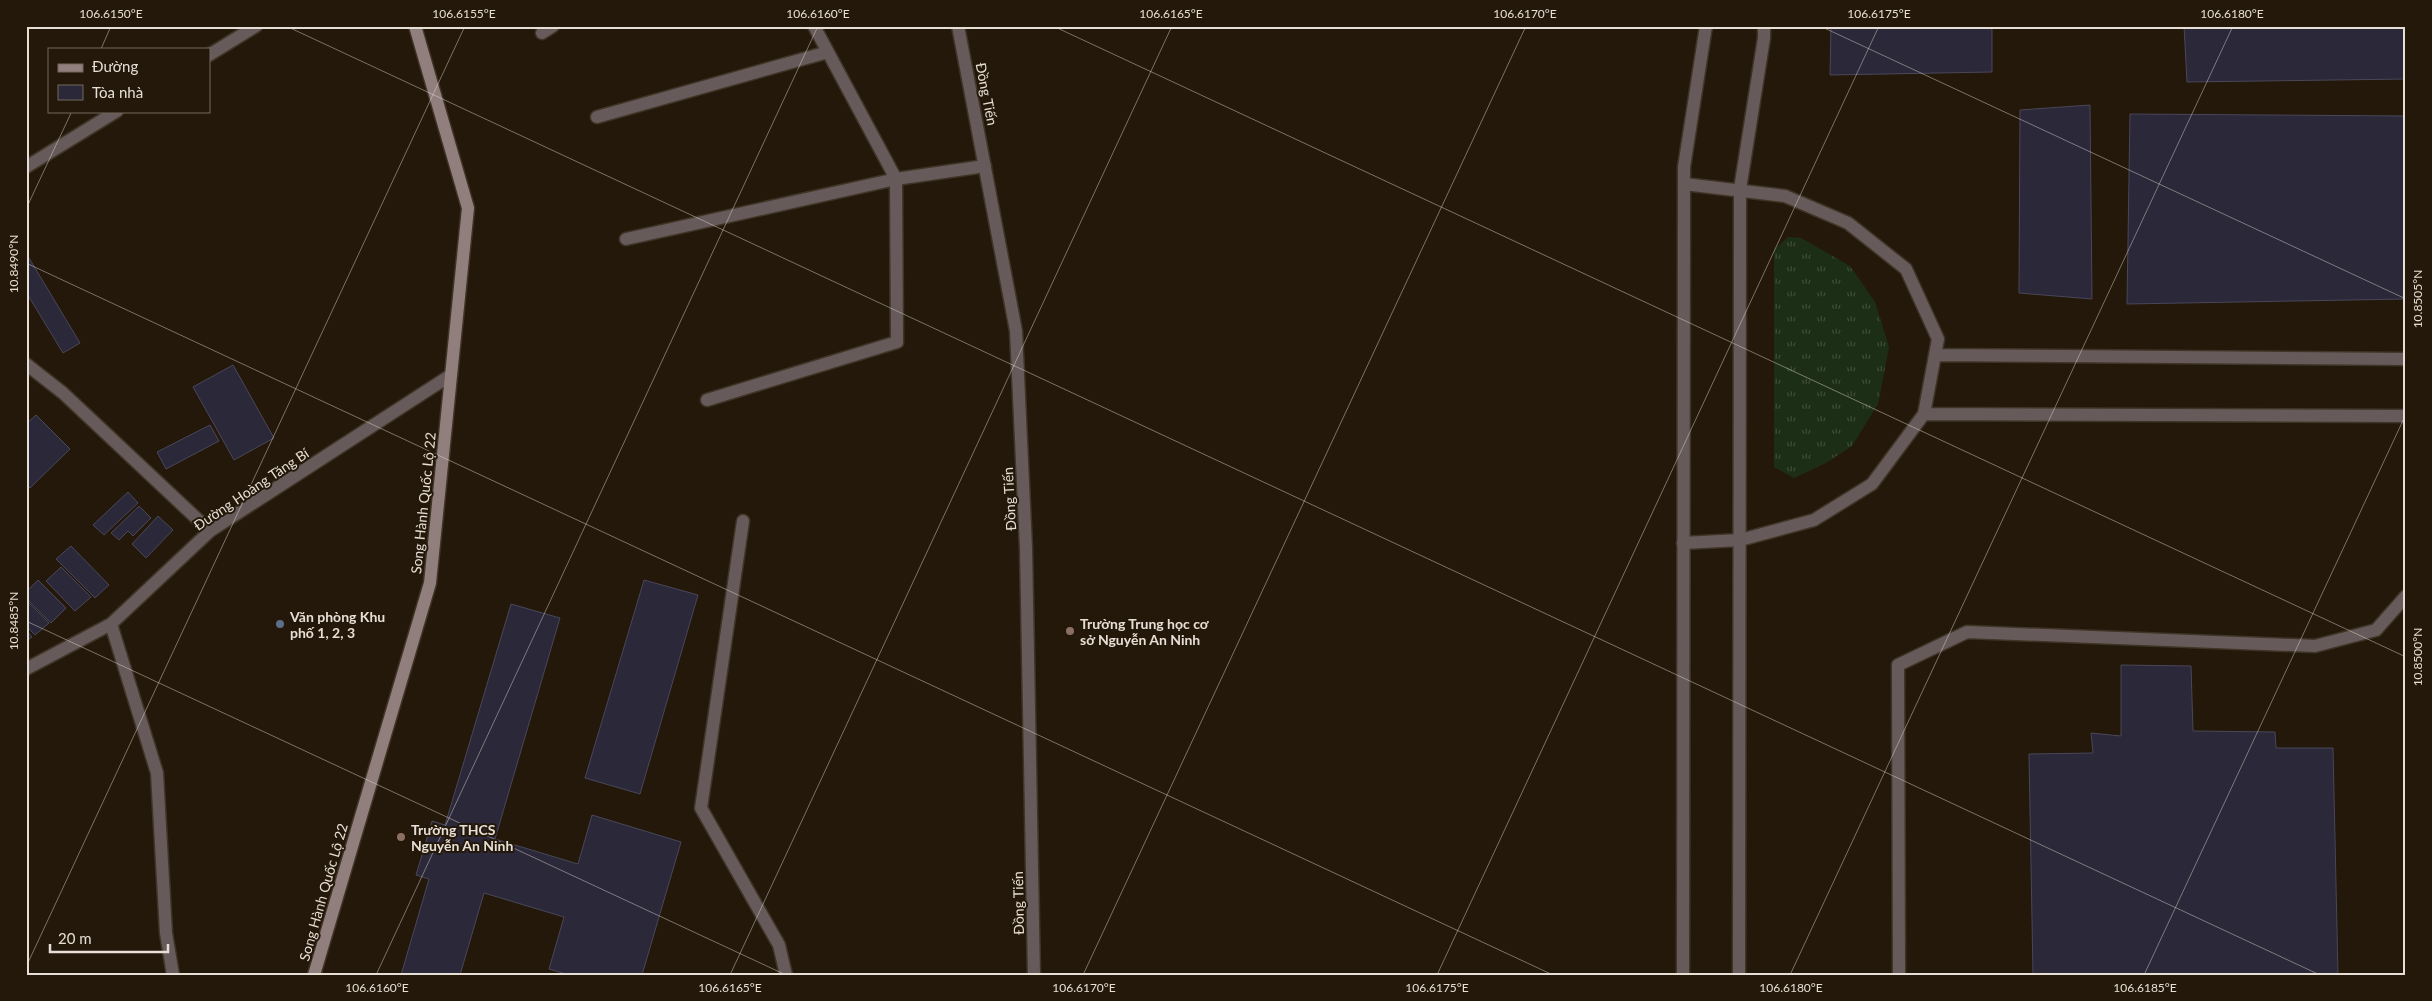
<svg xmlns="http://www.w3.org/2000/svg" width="2432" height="1001" font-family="Lato,sans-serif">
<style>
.grass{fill:url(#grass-tufts)}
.building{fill:#2a2839;stroke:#49475a}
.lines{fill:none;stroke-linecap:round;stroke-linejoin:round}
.lane-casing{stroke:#3f3426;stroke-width:15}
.street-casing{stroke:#3f3426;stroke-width:15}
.secondary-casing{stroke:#3f3426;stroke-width:15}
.lane{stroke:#665b5a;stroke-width:12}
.street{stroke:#665b5a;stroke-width:12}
.secondary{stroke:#917f7e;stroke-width:12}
.ticks{fill:none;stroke:#e7dfd5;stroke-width:1;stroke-opacity:0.45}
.service-dot{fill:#5c6f8a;stroke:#24180a;stroke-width:2}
.education-dot{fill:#8d6e63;stroke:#24180a;stroke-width:2}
.labels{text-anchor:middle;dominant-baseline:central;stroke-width:4;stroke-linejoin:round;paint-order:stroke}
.street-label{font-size:14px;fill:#e7dfd5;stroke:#24180a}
.poi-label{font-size:14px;font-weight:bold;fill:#e7dfd5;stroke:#24180a;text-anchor:start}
.neatline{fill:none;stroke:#e7dfd5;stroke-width:2}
.ticks-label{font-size:12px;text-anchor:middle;fill:#e7dfd5}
</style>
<defs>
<pattern id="grass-tufts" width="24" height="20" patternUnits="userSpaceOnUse" patternTransform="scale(1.25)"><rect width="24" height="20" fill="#1d2e17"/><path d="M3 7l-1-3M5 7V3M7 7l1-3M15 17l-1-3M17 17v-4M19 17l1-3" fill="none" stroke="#3e4c38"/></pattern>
</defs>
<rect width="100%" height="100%" fill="#24180a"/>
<!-- grass -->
<path class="grass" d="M1788 237 1801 238 1850 266 1875 302 1889 347 1878 404 1852 446 1826 463 1794 478 1774 467V250Z"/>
<!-- building -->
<path class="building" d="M1831 26H1992V72L1830 75Z
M2184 26H2406V79L2187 82Z
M2090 105 2092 299 2019 293 2020 110Z
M2130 114 2406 116V299L2127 304Z
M26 253 80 343 63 353 26 292Z
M233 365 274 438 234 460 193 387Z
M36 415 70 449 30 488 26 484V424Z
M210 425 219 441 166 469 157 452Z
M128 492 138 503 104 535 93 525Z
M139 506 151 518 133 536 128 531 119 540 111 533Z
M158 516 173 530 146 558 132 544Z
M71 546 109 585 95 598 56 559Z
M61 567 91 597 75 611 46 581Z
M38 580 66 608 51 623 26 598V592Z
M644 580 698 595 640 794 585 778Z
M26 600 49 623 35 635 26 626Z
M511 604 560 618 495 839 578 864 592 815 681 842 642 975H569L549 969 564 917 484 893 460 975H401L429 879 416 875 432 821 445 825Z
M26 630 32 637 26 641Z
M2121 665 2191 666 2193 731 2275 732 2276 748H2333L2338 975H2033L2029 754 2093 753 2091 733 2121 736Z"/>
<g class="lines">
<defs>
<path id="lane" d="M814 26 896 179 985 166
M542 33 553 26
M597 117 828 52
M626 239 896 179 897 342 707 400
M1935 355 2406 359
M1924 414 2406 416
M743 521 701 808 779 945 786 975
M1683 543 1740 540 1814 520 1872 484 1924 414 1938 339 1906 269 1848 223 1785 196 1684 184
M1899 975 1898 665 1967 632 2315 646 2376 630 2406 596"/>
<path id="street" d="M958 26 1016 331 1026 548 1034 975
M209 55 256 26
M26 167 117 111
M26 364 63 393 210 531
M111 624 157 773 166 933 173 975
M26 669 111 624 210 531 451 375
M1683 975 1684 167 1706 26
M1739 975 1740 189 1764 38V26"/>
<path id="secondary" d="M314 975 430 583 468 208 415 26"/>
</defs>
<!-- lane casing -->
<use href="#lane" class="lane-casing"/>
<!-- street casing -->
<use href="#street" class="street-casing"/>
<!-- secondary casing -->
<use href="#secondary" class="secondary-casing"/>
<!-- lane -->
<use href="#lane" class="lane"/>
<!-- street -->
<use href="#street" class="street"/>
<!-- secondary -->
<use href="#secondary" class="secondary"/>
</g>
<!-- ticks -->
<path class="ticks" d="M286 26 2320 975M1053 26 2406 657M1820 26 2406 299M101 49 111 26M26 209 72 111M26 263 1553 975M26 621 786 975M26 967 465 26M376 975 818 26M730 975 1172 26M1083 975 1526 26M1437 975 1879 26M1790 975 2233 26M2144 975 2406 414"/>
<!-- markers -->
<circle class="service-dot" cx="280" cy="624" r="5"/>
<g class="education-dot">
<circle cx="1070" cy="631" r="5"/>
<circle cx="401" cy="837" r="5"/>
</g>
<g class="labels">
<!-- street labels -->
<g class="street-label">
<text transform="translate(987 94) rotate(79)">Đồng Tiến</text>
<text transform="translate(251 489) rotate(-34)">Đường Hoàng Tăng Bí</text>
<text transform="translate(1009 499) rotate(-93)">Đồng Tiến</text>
<text transform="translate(423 503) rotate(-84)">Song Hành Quốc Lộ 22</text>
<text transform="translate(323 892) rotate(-74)">Song Hành Quốc Lộ 22</text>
<text transform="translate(1018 903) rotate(-91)">Đồng Tiến</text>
</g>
<!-- poi labels -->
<g class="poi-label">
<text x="290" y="616">Văn phòng Khu<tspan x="290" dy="16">phố 1, 2, 3</tspan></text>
<text x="1080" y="623">Trường Trung học cơ<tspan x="1080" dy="16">sở Nguyễn An Ninh</tspan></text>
<text x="411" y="829">Trường THCS<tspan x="411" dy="16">Nguyễn An Ninh</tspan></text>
</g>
</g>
<!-- border -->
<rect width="2432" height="1001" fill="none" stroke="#24180a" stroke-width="55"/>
<!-- legend -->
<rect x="48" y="48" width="162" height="65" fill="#24180a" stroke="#72685b"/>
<rect x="58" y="64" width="25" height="8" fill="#917f7e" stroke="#72685b"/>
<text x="92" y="72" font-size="15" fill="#e7dfd5">Đường</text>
<rect x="58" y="85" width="25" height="15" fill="#2a2839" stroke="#72685b"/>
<text x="92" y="98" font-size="15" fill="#e7dfd5">Tòa nhà</text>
<!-- scale -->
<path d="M50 944v8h118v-8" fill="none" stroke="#e7dfd5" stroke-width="2.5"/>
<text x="58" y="944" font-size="15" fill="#e7dfd5" stroke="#24180a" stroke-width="4" paint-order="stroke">20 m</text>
<rect x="28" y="28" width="2376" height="946" class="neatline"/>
<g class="ticks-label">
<text x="111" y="18">106.6150°E</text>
<text x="464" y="18">106.6155°E</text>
<text x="818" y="18">106.6160°E</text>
<text x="1171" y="18">106.6165°E</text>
<text x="1525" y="18">106.6170°E</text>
<text x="1879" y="18">106.6175°E</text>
<text x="2232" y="18">106.6180°E</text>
<text transform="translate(14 264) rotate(-90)" y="4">10.8490°N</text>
<text transform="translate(2418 299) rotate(-90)" y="4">10.8505°N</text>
<text transform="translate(14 621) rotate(-90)" y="4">10.8485°N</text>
<text transform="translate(2418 657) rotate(-90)" y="4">10.8500°N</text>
<text x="377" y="992">106.6160°E</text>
<text x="730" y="992">106.6165°E</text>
<text x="1084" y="992">106.6170°E</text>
<text x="1437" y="992">106.6175°E</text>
<text x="1791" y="992">106.6180°E</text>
<text x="2145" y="992">106.6185°E</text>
</g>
</svg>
